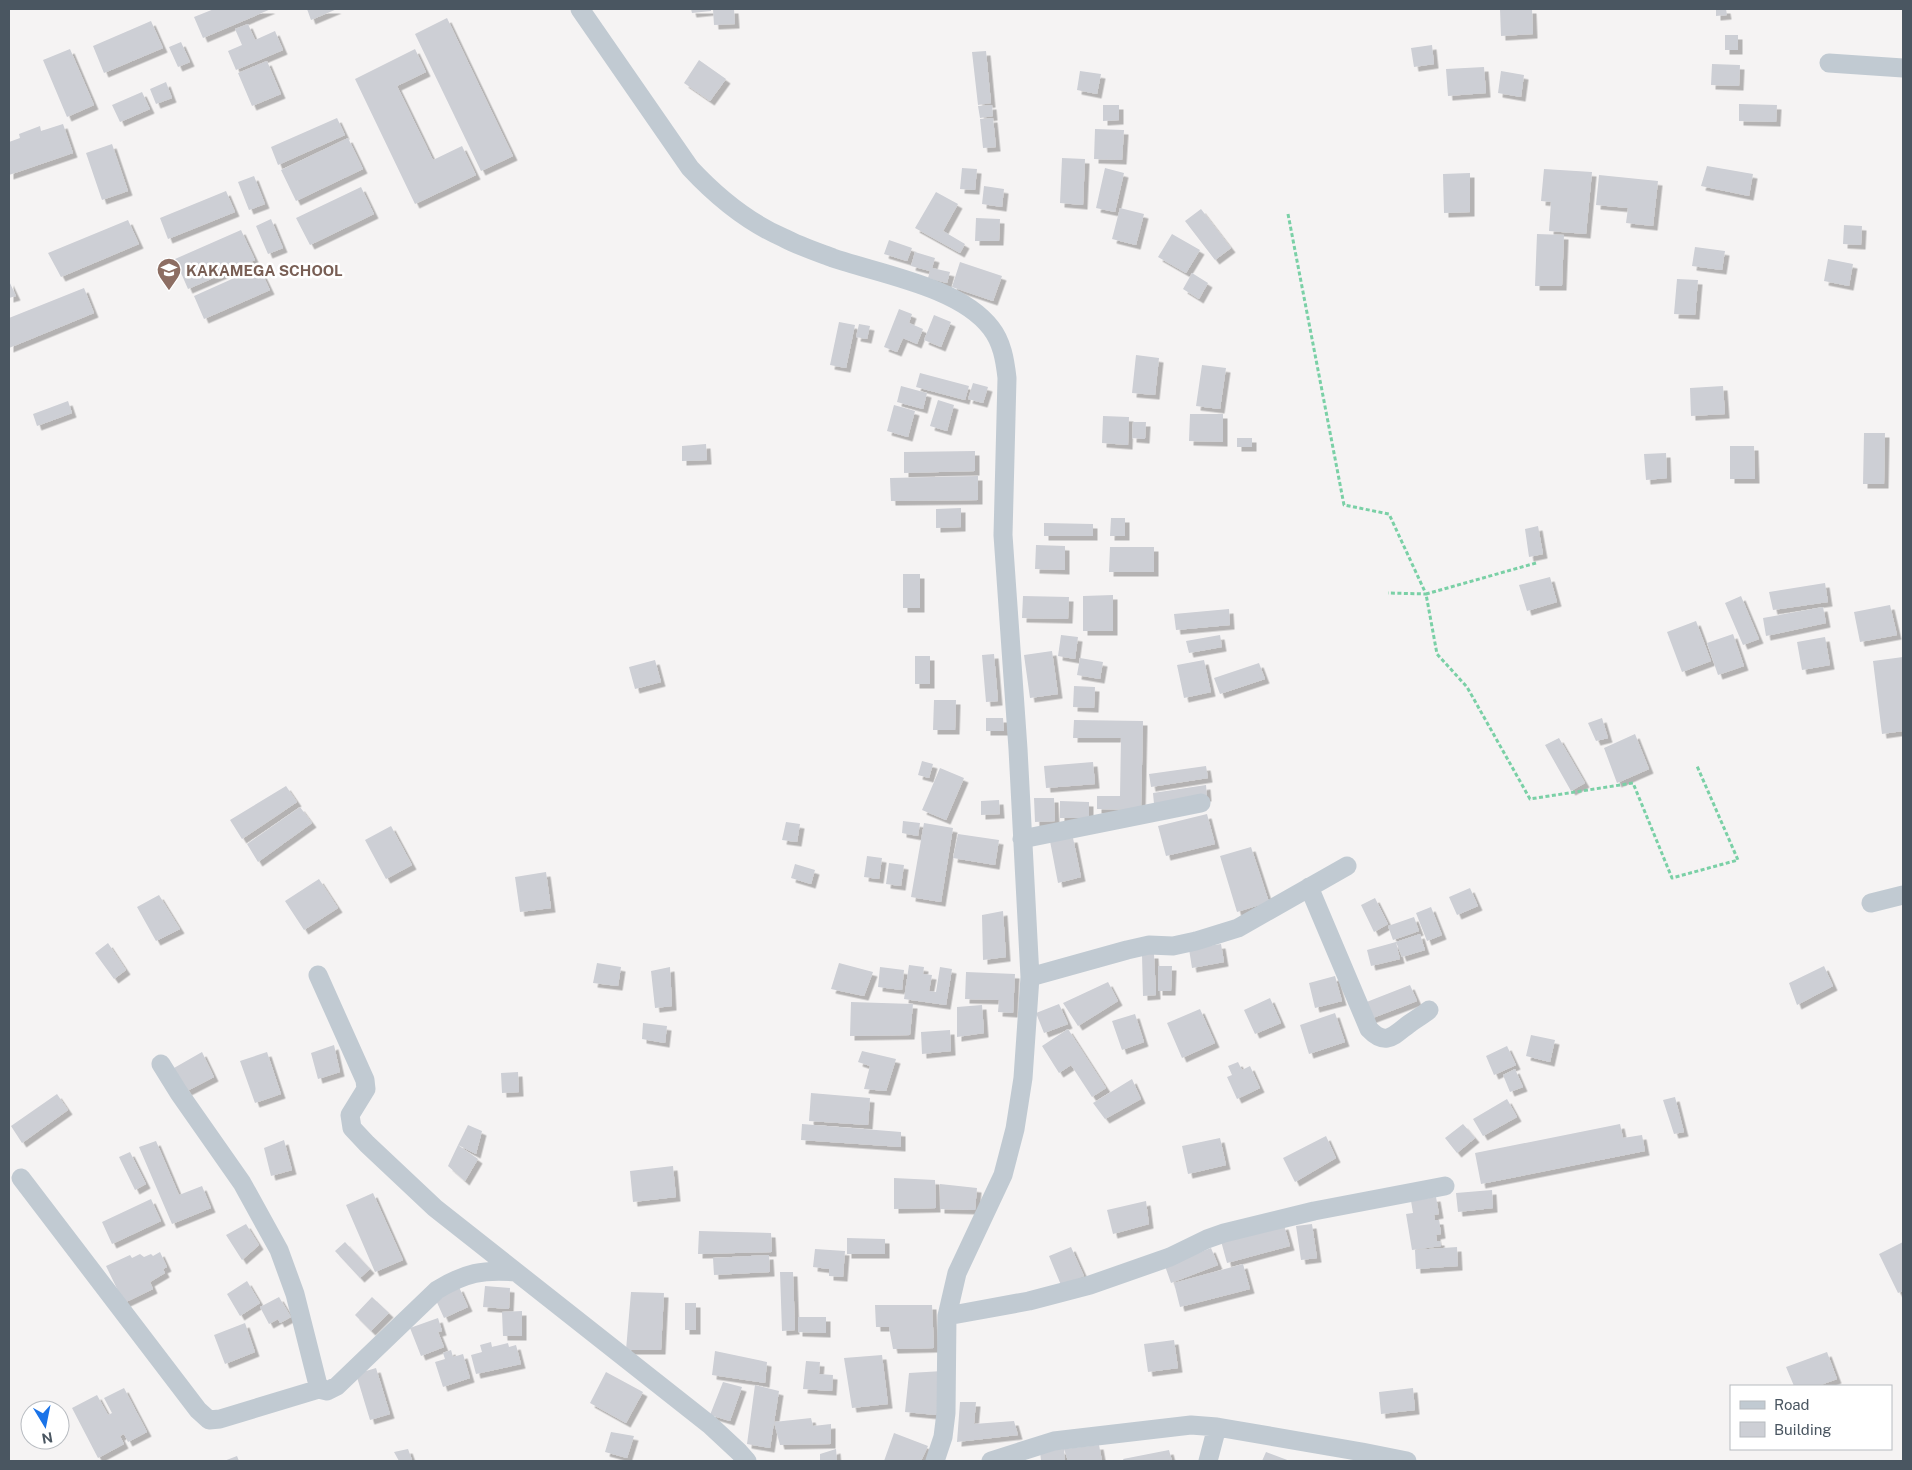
<svg xmlns="http://www.w3.org/2000/svg" width="1912" height="1470" font-family="'Public Sans',sans-serif">
<style>
.building{fill:#cdcfd5;filter:url(#shadow)}
.lines{fill:none;stroke-linecap:round;stroke-linejoin:round}
.path{stroke:#7ad0a6;stroke-width:3;stroke-dasharray:4 2.5;stroke-linecap:butt}
.minor{stroke:#c1cad2;stroke-width:19}
.labels{text-anchor:middle;dominant-baseline:central;stroke-width:5;stroke-linejoin:round;paint-order:stroke}
.education-label{font-size:15px;font-weight:bold;fill:#785e54;stroke:#fff;text-anchor:start}
</style>
<defs>
<filter id="shadow"><feDropShadow dx="4.5" dy="4.5" stdDeviation="0" flood-color="#0004"/></filter>
</defs>
<rect width="100%" height="100%" fill="#f5f3f3"/>
<!-- building -->
<path class="building" d="M214 9H271L203 38 194 17Z
M307 9H337L311 20Z
M691 9H711V11L692 13Z
M713 9H734L735 24 714 25Z
M1500 9H1532L1533 34 1501 36Z
M1716 9H1726L1727 15 1716 16Z
M447 18 513 156 481 171 415 34Z
M151 21 163 48 104 73 93 46Z
M248 24 255 40 275 31 283 50 236 70 228 51 242 45 235 29Z
M1725 35H1738V50H1725Z
M181 42 190 62 178 67 169 47Z
M1432 45 1434 64 1414 67 1411 48Z
M70 49 94 105 67 117 43 60Z
M415 49 426 72 397 86 433 160 462 146 476 175 415 204 355 79Z
M986 51 991 103 978 105 972 52Z
M699 60 726 79 710 101 684 83Z
M267 61 281 94 252 106 238 73Z
M1712 64 1740 65 1739 86 1711 85Z
M1484 67 1486 93 1448 96 1446 69Z
M1080 71 1101 74 1097 94 1077 90Z
M1501 71 1524 75 1521 97 1498 93Z
M166 82 172 98 156 104 150 89Z
M142 92 150 109 120 122 112 105Z
M1739 104 1777 105 1776 122 1739 121Z
M992 105 993 116 980 118 978 106Z
M1103 105H1119V120L1103 121Z
M337 118 345 135 278 165 271 147Z
M993 118 996 147 983 148 980 119Z
M63 124 73 153 9 175V142L20 138 19 134 40 126 41 131Z
M1095 129 1124 130 1122 160 1094 159Z
M348 138 363 169 296 201 281 170Z
M112 144 128 191 102 200 86 153Z
M1062 158 1085 159 1083 205 1060 203Z
M1707 166 1753 174 1749 196 1701 186Z
M962 168 977 169 975 190 960 189Z
M1105 168 1124 173 1115 212 1096 208Z
M1544 169 1592 172 1586 234 1549 231 1551 202 1541 201Z
M1470 173V212L1444 213 1443 174Z
M1599 175 1658 181 1653 226 1626 223 1628 208 1596 205Z
M254 176 265 204 249 210 238 182Z
M984 186 1004 189 1002 207 982 204Z
M361 187 374 214 310 245 296 218Z
M226 191 235 212 168 239 160 218Z
M936 192 958 204 943 231 965 244 960 253 915 228Z
M1120 208 1144 214 1136 245 1112 239Z
M1201 209 1231 248 1215 260 1185 221Z
M976 218 1000 219 999 241H975Z
M271 219 283 248 268 254 256 226Z
M128 220 139 244 61 277 48 253Z
M1844 225 1862 226 1861 245 1843 244Z
M241 230 255 260 188 289 175 259Z
M1172 234 1200 250 1186 273 1158 257Z
M1537 234 1564 235 1562 286H1535Z
M889 240 912 248 907 261 884 254Z
M1695 247 1725 251 1722 270 1692 266Z
M915 252 935 258 932 268 950 272 947 283 928 278 930 271 911 266Z
M1828 259 1853 264 1849 286 1824 281Z
M960 262 1002 276 993 301 952 287Z
M259 267 270 290 204 319 194 296Z
M1192 273 1208 283 1199 299 1183 289Z
M1677 279 1698 280 1695 315 1674 314Z
M9 281 16 296 9 298Z
M84 288 94 313 9 348V318Z
M899 309 912 314 909 323 923 329 917 344 903 338 897 352 884 347Z
M934 315 951 322 941 347 924 340Z
M839 322 855 325 846 368 830 365Z
M859 324 870 326 867 339 856 337Z
M1136 355 1159 358 1155 395 1132 393Z
M1202 365 1226 368 1220 409 1196 406Z
M920 373 969 386 965 400 916 387Z
M973 383 988 387 983 403 968 399Z
M901 386 927 393 923 409 897 402Z
M1723 386 1725 414 1691 416 1690 388Z
M938 400 954 405 947 431 930 426Z
M68 401 72 413 37 426 33 414Z
M894 405 915 411 908 437 887 431Z
M1190 414H1223V442L1189 441Z
M1103 416 1129 417 1128 445 1102 443Z
M1133 422H1146L1145 439 1132 438Z
M1864 433H1885L1884 484H1863Z
M1237 438H1252V447H1237Z
M706 444 707 460 682 461V446Z
M1730 446H1754L1755 479H1730Z
M975 451V471L904 473V452Z
M1666 453 1667 478 1646 480 1644 454Z
M978 476V500L891 501 890 478Z
M961 508V527L936 528V509Z
M1111 518H1125V536H1110Z
M1044 523 1093 524V536H1044Z
M1538 526 1543 554 1529 557 1525 529Z
M1036 545 1065 546V570L1035 569Z
M1110 547H1154V572H1109Z
M903 574H920V608H903Z
M1550 577 1557 602 1527 611 1519 585Z
M1825 583 1828 602 1773 610 1769 592Z
M1113 595V631H1083V596Z
M1023 596 1069 597 1068 619 1022 618Z
M1741 596 1759 639 1743 645 1725 603Z
M1890 605 1897 635 1860 642 1854 612Z
M1823 607 1826 623 1766 636 1763 618Z
M1229 609 1230 625 1176 630 1174 614Z
M1696 621 1711 661 1682 672 1667 632Z
M1733 634 1744 666 1718 675 1707 643Z
M1061 635 1078 637 1075 659 1058 656Z
M1220 635 1222 647 1189 653 1186 641Z
M1825 637 1830 665 1802 670 1797 642Z
M1052 651 1058 694 1030 698 1024 655Z
M994 654 998 701 986 702 982 655Z
M915 656H930V684H915Z
M1903 657V731L1882 734 1873 661Z
M1080 658 1103 662 1100 679 1077 675Z
M655 660 661 682 635 689 629 667Z
M1204 660 1211 692 1184 698 1177 665Z
M1259 663 1265 679 1220 694 1214 678Z
M1074 686 1095 687 1094 708 1073 707Z
M934 700H956L955 730H933Z
M986 718H1003L1004 731H986Z
M1602 718 1608 738 1596 741 1588 723Z
M1074 720 1143 721 1141 810 1097 809V796H1120L1121 738H1073Z
M1635 734 1649 769 1617 783 1604 748Z
M1559 738 1585 783 1571 791 1545 745Z
M922 761 933 764 929 778 918 775Z
M1093 762 1095 784 1046 788 1044 766Z
M1206 766 1208 778 1151 787 1149 774Z
M940 768 964 778 946 820 922 810Z
M1206 785 1207 797 1154 804 1153 793Z
M286 786 297 802 242 839 230 820Z
M1034 798H1054L1055 821 1035 822Z
M999 800 1000 814 981 815V801Z
M1060 801 1089 802V818H1060Z
M300 807 312 823 258 862 247 844Z
M1207 814 1215 844 1166 856 1158 826Z
M903 821 920 823 918 836 902 833Z
M786 822 800 824 797 842 782 840Z
M924 823 953 828 941 902 911 897Z
M391 826 412 865 386 879 365 840Z
M958 834 999 840 995 865 953 858Z
M1073 838 1081 877 1058 883 1050 841Z
M1251 847 1269 902 1237 912 1220 856Z
M867 856 882 858 879 879 864 877Z
M889 863 904 865 901 886 886 884Z
M795 864 815 870 811 884 791 878Z
M546 872 551 908 520 912 515 877Z
M319 879 338 908 304 930 285 901Z
M1470 888 1478 906 1457 915 1449 897Z
M159 895 180 929 156 941 137 907Z
M1375 898 1388 924 1374 932 1361 905Z
M1431 907 1442 935 1427 941 1416 913Z
M1003 911 1006 957 983 960 982 915Z
M1414 917 1419 931 1393 940 1388 926Z
M1420 934 1425 950 1402 957 1396 942Z
M1396 942 1400 959 1371 966 1367 950Z
M108 943 126 970 114 979 95 953Z
M1221 944 1224 962 1192 968 1189 949Z
M1142 954H1154L1156 995 1143 996Z
M597 963 621 967 618 986 593 983Z
M839 963 873 972 864 996 831 989Z
M909 965 924 967 923 974 932 975 929 991 936 992 940 967 952 969 946 1005 904 999Z
M1158 966H1172L1171 991H1158Z
M1824 966 1833 986 1797 1005 1789 983Z
M670 967 672 1006 655 1008 651 971Z
M880 967 904 970 902 990 878 987Z
M966 972 1015 974 1013 1013 998 1012 999 1000 965 999Z
M1335 976 1342 1001 1315 1008 1309 983Z
M1108 982 1118 1001 1078 1026 1063 1003Z
M1410 985 1417 1001 1370 1019 1364 1003Z
M1270 998 1281 1023 1255 1034 1244 1010Z
M851 1002 913 1004 910 1035 850 1036Z
M1059 1004 1068 1024 1044 1033 1036 1013Z
M982 1005 984 1033 957 1037V1007Z
M1200 1009 1215 1043 1182 1058 1167 1023Z
M1335 1013 1345 1042 1309 1054 1300 1025Z
M1135 1014 1144 1042 1122 1050 1112 1021Z
M643 1023 667 1026 665 1043 642 1039Z
M1068 1029 1106 1088 1092 1097 1071 1065 1059 1073 1042 1046Z
M950 1030 951 1051 922 1054 921 1032Z
M1531 1035 1555 1040 1550 1062 1526 1056Z
M334 1045 340 1072 318 1079 311 1053Z
M1507 1046 1516 1065 1494 1075 1486 1056Z
M862 1051 896 1059 886 1091 864 1089 870 1066 858 1062Z
M202 1052 214 1077 187 1091 174 1068Z
M267 1052 281 1094 255 1103 240 1061Z
M1238 1062 1242 1070 1250 1066 1260 1088 1237 1099 1227 1077 1232 1075 1228 1066Z
M1515 1069 1523 1087 1510 1092 1503 1075Z
M518 1072 519 1092 502 1093 501 1073Z
M1132 1079 1141 1099 1105 1119 1093 1103Z
M811 1093 870 1098 868 1125 809 1121Z
M57 1094 68 1110 22 1143 11 1126Z
M1675 1097 1684 1132 1674 1134 1663 1100Z
M1507 1099 1517 1117 1483 1136 1473 1119Z
M802 1124 901 1132V1147L801 1140Z
M1463 1124 1475 1138 1457 1153 1445 1138Z
M1620 1124 1623 1138 1642 1135 1645 1151 1481 1184 1475 1153Z
M468 1125 482 1131 476 1154 458 1145 478 1159 465 1181 448 1166 458 1145Z
M1326 1136 1336 1158 1295 1182 1283 1158Z
M1220 1138 1226 1165 1188 1174 1182 1146Z
M284 1140 292 1170 271 1176 264 1148Z
M156 1141 179 1195 202 1186 211 1208 172 1224 139 1147Z
M130 1152 146 1184 135 1190 119 1157Z
M673 1166 676 1197 633 1202 630 1171Z
M894 1178 935 1180 936 1208 894 1209Z
M940 1184 977 1188 975 1210 940 1209Z
M1492 1190 1493 1208 1458 1212 1456 1193Z
M373 1193 403 1260 375 1272 346 1205Z
M1436 1197 1439 1214 1434 1215 1435 1220H1439L1441 1234 1436 1235 1437 1241H1440L1441 1246 1412 1250 1406 1214 1413 1213 1411 1201Z
M151 1199 161 1221 112 1244 102 1222Z
M1146 1201 1149 1224 1113 1234 1107 1210Z
M246 1224 259 1245 242 1260 226 1235Z
M1312 1224 1317 1258 1301 1260 1296 1226Z
M1284 1225 1290 1246 1227 1263 1221 1241Z
M699 1231 771 1233 772 1252 698 1254Z
M847 1238 885 1239V1254H847Z
M345 1242 370 1269 360 1278 335 1251Z
M1903 1242V1291L1898 1293 1879 1254Z
M1071 1247 1084 1276 1061 1285 1049 1256Z
M1457 1247 1458 1266 1416 1269 1415 1250Z
M1211 1248 1218 1265 1171 1283 1165 1266Z
M815 1249 845 1251 843 1277 829 1276V1269L813 1267Z
M160 1252 167 1267 163 1269 165 1273 150 1282 153 1289 124 1303 106 1266 130 1255 132 1258 140 1254 144 1257 151 1254 153 1256Z
M769 1255 770 1272 714 1275 713 1258Z
M1243 1264 1250 1289 1180 1307 1174 1283Z
M780 1272H793L795 1330 782 1331Z
M247 1281 260 1303 240 1316 227 1294Z
M485 1286 510 1288 509 1309 483 1307Z
M459 1287 468 1307 444 1318 435 1298Z
M631 1292 664 1293 661 1350H626Z
M279 1297 291 1317 280 1323 278 1319 269 1324 260 1307Z
M372 1297 389 1313 371 1331 355 1315Z
M685 1303H696V1330H685Z
M875 1305H932L934 1348 893 1349 889 1327H876Z
M522 1311V1336H503L502 1312Z
M798 1317H826V1333L798 1332Z
M438 1318 442 1331 438 1332 444 1347 421 1356 410 1328Z
M245 1323 255 1352 225 1364 214 1335Z
M1174 1340 1178 1368 1148 1372 1144 1344Z
M491 1342 492 1347 508 1343 509 1347 516 1345 521 1364 476 1374 471 1355 482 1352 480 1345Z
M451 1350 453 1357 463 1354 470 1378 443 1387 435 1362 445 1359 443 1353Z
M715 1351 767 1362 765 1383 712 1375Z
M1827 1352 1837 1379 1818 1386H1794L1786 1367Z
M882 1355 888 1404 852 1408 844 1358Z
M806 1361 820 1362 819 1374 833 1375 832 1391 803 1389Z
M376 1368 390 1414 370 1420 356 1374Z
M943 1371 936 1415 905 1412 909 1373Z
M606 1372 643 1392 626 1423 590 1403Z
M723 1382 742 1387 730 1421 710 1415Z
M755 1385 779 1391 770 1448 747 1444Z
M124 1388 147 1432 128 1442 124 1434 120 1436 124 1444 98 1458 72 1408 97 1395 108 1415 112 1413 104 1398Z
M1413 1388 1415 1410 1381 1414 1379 1392Z
M960 1402H976L974 1424 1014 1421 1018 1435 957 1442Z
M811 1418 813 1426 831 1424V1444L780 1445 774 1422Z
M611 1432 634 1436 627 1458 605 1452Z
M894 1433 928 1446 921 1461H884Z
M1099 1445 1102 1461H1068L1064 1449Z
M408 1449 412 1460 399 1461 394 1452Z
M836 1449 837 1461H820V1454Z
M1064 1449 1065 1461H1041L1040 1451Z
M1169 1450 1172 1461H1124L1123 1459Z
M1266 1452 1290 1461H1262Z
M237 1456 239 1461H224Z"/>
<g class="lines">
<!-- path -->
<path class="path" d="M1288 214 1344 505 1389 514 1426 594 1388 593
M1536 563 1426 594 1437 654 1467 687 1530 799 1633 783 1672 878 1738 860 1697 766"/>
<!-- minor -->
<path class="minor" d="M580 9 690 168C717 197 747 222 784 238 799 246 817 252 833 258 880 274 960 287 991 328 1002 342 1005 360 1007 378L1003 535 1018 749 1030 977 1023 1078 1015 1129 1003 1175 957 1273 947 1316 946 1413 943 1437 935 1461
M1829 63 1903 68
M1022 839 1201 803
M1309 887 1369 1029C1386 1047 1394 1035 1409 1024 1416 1019 1423 1015 1429 1010
M1871 903 1903 895
M318 975 365 1080 366 1089 350 1115 352 1128 367 1144 435 1208 710 1425 739 1452 747 1461
M1030 977 1127 950 1149 945 1173 946 1196 941 1238 928 1347 866
M161 1064 179 1093 242 1183 279 1250 295 1294 319 1389
M21 1178 198 1410 209 1420 220 1419 319 1389 327 1391 337 1386 437 1290C465 1273 483 1269 516 1272
M947 1316 1029 1301 1090 1285 1170 1257 1207 1239 1224 1233 1314 1211 1445 1186
M991 1461 1054 1441 1191 1425 1217 1427 1362 1452 1407 1461
M1208 1461 1217 1427"/>
</g>
<!-- icons -->
<defs>
<symbol id="school-pin" viewBox="-11 -11 22 30"><path d="M0 17L-7.5 6A9.5 9.5 0 1 1 7.5 6Z" fill="#8d6e63" stroke="#fff"/><path d="M0-5L7-2L0 1L-7-2ZM-4 1L0 2.5L4 1V4Q0 6-4 4Z" fill="#fff"/></symbol>
</defs>
<g fill-rule="evenodd">
<use href="#school-pin" x="155" y="256" width="28" height="38"/>
</g>
<g class="labels">
<!-- education labels -->
<g class="education-label">
<text x="186" y="270">KAKAMEGA SCHOOL</text>
</g>
</g>
<!-- border -->
<rect width="1912" height="1470" fill="none" stroke="#4a5661" stroke-width="20"/>
<!-- legend -->
<rect x="1730" y="1385" width="162" height="65" fill="#ffffff" stroke="#b7bbc0"/>
<rect x="1740" y="1401" width="25" height="8" fill="#c1cad2" stroke="#b7bbc0"/>
<text x="1774" y="1410" font-size="15" fill="#4a5661">Road</text>
<rect x="1740" y="1422" width="25" height="15" fill="#cdcfd5" stroke="#b7bbc0"/>
<text x="1774" y="1435" font-size="15" fill="#4a5661">Building</text>
<!-- north arrow -->
<g transform="translate(45 1425) rotate(170)"><circle r="24" fill="#ffffff" stroke="#b7bbc0"/>
<path d="M0-4L9 19L0 12L-9 19Z" fill="#1a73e8"/>
<text y="-8" font-size="14" font-weight="bold" text-anchor="middle" fill="#4a5661">N</text>
</g>
</svg>
